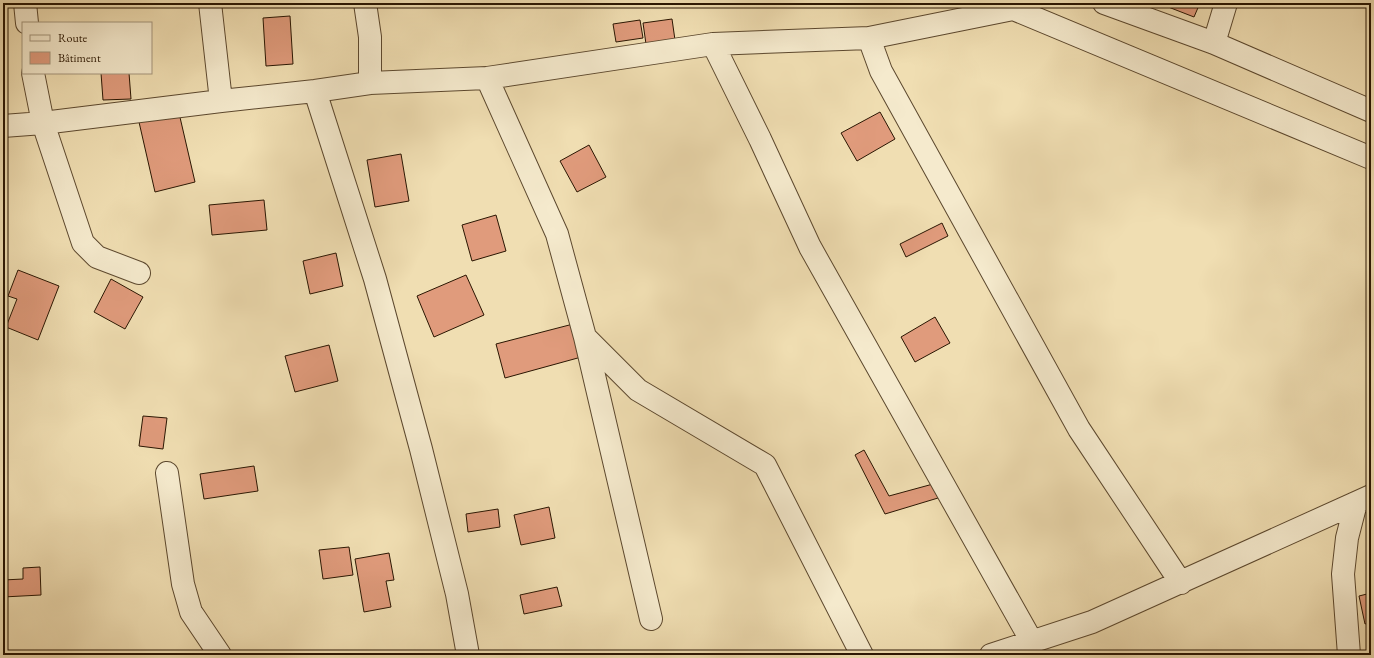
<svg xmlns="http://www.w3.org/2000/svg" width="1374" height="658" font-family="'EB Garamond',serif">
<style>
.building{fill:#e09b7c;stroke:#2a1602}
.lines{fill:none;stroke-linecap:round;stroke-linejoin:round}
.minor-casing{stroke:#5c482e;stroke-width:24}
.minor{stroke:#f5eacd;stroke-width:22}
</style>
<rect width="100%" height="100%" fill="#f0deb2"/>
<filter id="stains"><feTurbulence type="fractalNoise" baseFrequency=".005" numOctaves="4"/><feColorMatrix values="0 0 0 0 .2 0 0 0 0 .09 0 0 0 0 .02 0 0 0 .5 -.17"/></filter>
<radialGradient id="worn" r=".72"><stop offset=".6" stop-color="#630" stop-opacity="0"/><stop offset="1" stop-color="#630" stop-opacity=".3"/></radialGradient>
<!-- building -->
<path class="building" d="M1158 3H1200L1194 17Z
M290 16 293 64 266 66 263 18Z
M672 19 675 40 646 44 643 23Z
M640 20 643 38 616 42 613 24Z
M101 73H129L131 99 103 100Z
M880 112 895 139 857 161 841 133Z
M179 113 195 182 155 192 139 122Z
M589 145 606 177 577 192 560 161Z
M401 154 409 201 375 207 367 160Z
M264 200 267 230 212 235 209 205Z
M496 215 506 251 472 261 462 225Z
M942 223 948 236 906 257 900 244Z
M336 253 343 286 310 294 303 261Z
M18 270 59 286 38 340 6 327 17 299 8 296Z
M466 275 484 315 434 337 417 296Z
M111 279 143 297 125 329 94 312Z
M935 317 950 343 915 362 901 337Z
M577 323 585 356 505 378 496 344Z
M329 345 338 381 295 392 285 356Z
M143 416 167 418 163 449 139 446Z
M864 450 889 496 933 484 938 498 885 514 855 455Z
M254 466 258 491 204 499 200 474Z
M549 507 555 538 521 545 514 515Z
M498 509 500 527 468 532 466 514Z
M349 547 353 575 323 579 319 550Z
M389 553 394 580 386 581 391 607 364 612 355 559Z
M40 567 41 595 3 597V580L23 579V568Z
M557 587 562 606 524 614 520 595Z
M1371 593V622L1365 624 1359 596Z"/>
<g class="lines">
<defs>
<path id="minor" d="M25 3 27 23
M210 3 221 101
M365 3 370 37V83
M999 3 1371 158
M1104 3 1214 43 1371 111
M869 38 881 71 1079 429 1181 583
M1214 43 1226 3
M713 44 760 139 810 247 1032 642
M33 73 43 123 83 243 97 257 139 273
M487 78 557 234 585 337 651 619
M315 91 375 279 421 449 457 594 468 655
M3 126 43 123 221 101 315 91 370 83 487 78 713 44 869 38 1013 9
M585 337 638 390 765 465 862 655
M167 473 183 584 191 612 220 655
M991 655 1092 622 1371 496
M1349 655 1343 574 1347 538 1356 503"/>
</defs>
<!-- minor casing -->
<use href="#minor" class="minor-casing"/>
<!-- minor -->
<use href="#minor" class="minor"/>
</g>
<!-- margin -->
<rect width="1374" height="658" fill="none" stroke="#f0deb2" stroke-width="16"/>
<rect x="4" y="4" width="1366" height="650" fill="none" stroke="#2a1602" stroke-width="2"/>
<rect x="8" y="8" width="1358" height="642" fill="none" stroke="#2a1602"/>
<!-- legend -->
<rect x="22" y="22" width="130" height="52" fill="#f5eacd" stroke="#a4957c"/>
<rect x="30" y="35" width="20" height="6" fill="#f5eacd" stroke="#a4957c"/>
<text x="58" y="42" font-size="12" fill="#2a1602">Route</text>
<rect x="30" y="52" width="20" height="12" fill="#e09b7c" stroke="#a4957c"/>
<text x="58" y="62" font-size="12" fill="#2a1602">Bâtiment</text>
<rect width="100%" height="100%" filter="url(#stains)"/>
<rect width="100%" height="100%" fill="url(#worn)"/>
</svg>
